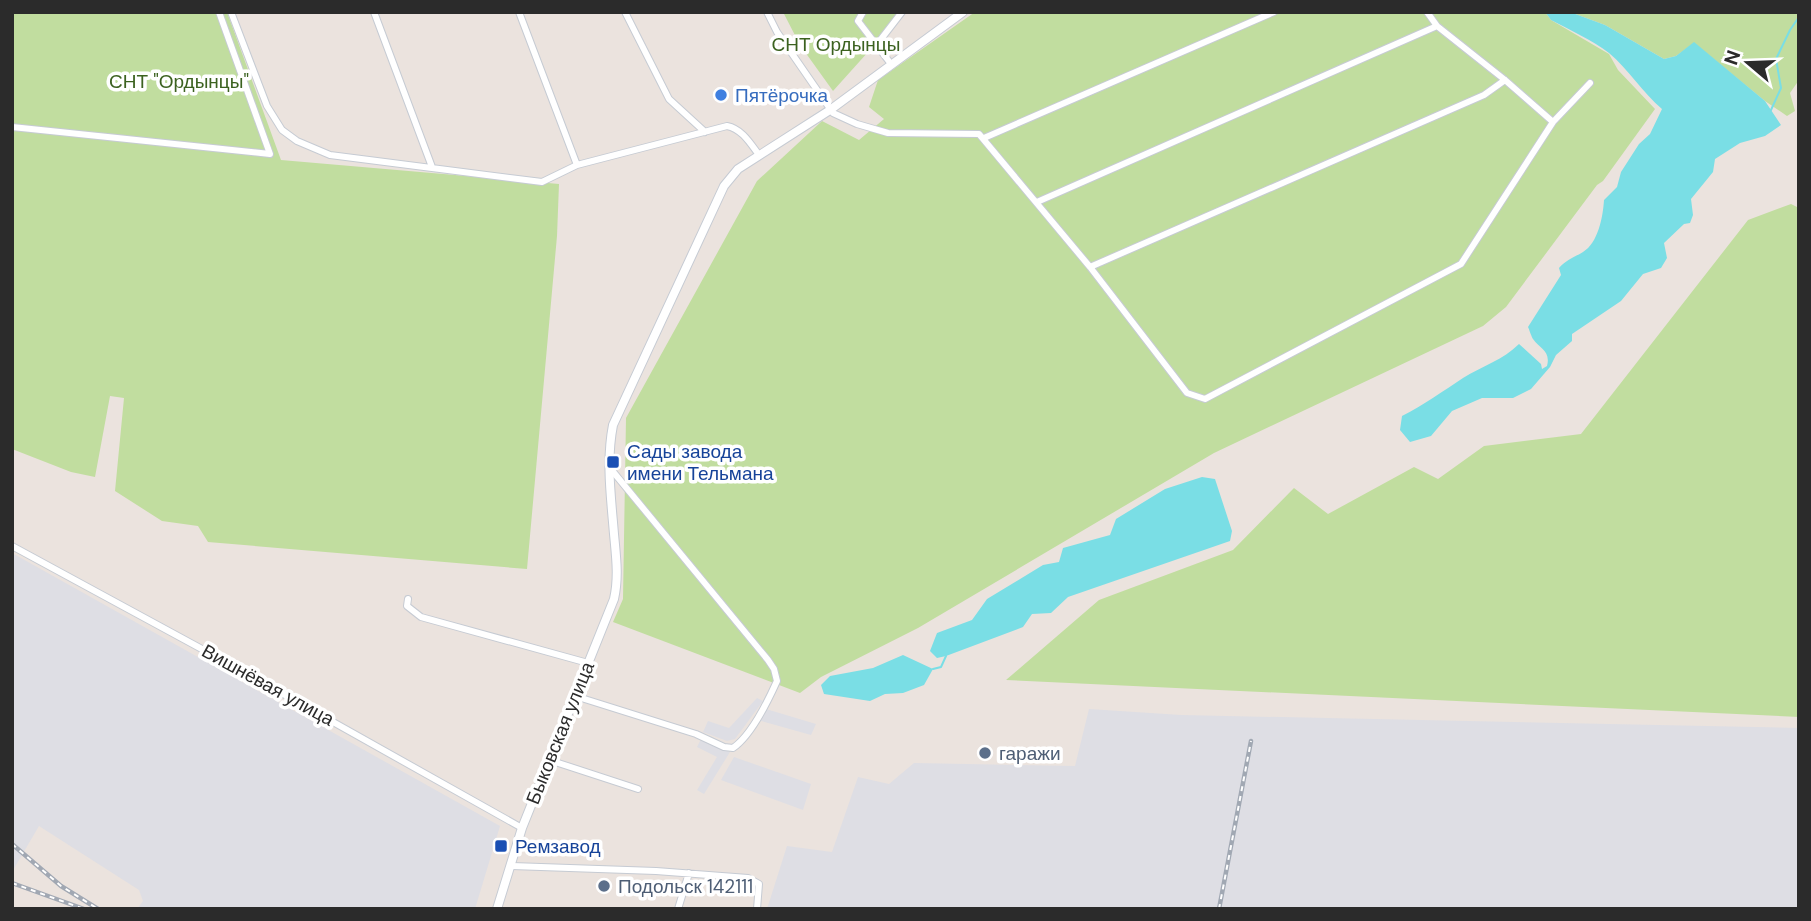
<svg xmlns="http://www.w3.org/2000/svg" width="1811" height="921" font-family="'DM Sans',sans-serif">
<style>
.industrial{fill:#dedee4}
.green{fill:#c1dd9f}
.water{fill:#7adee5}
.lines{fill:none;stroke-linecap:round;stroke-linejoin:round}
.stream{stroke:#7adee5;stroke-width:2}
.minor-casing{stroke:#c6cbd3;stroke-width:8}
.tertiary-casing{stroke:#c6cbd3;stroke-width:10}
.minor{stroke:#fff;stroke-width:6}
.tertiary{stroke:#fff;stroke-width:8}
.rail-casing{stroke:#a1a8b3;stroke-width:4.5}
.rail{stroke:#fff;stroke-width:2;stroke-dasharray:5;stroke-linecap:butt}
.shop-dot{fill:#3f7fe0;stroke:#fff;stroke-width:2.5}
.transit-dot{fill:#1a4fb4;stroke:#fff;stroke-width:2.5}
.service-dot{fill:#5c6f8a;stroke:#fff;stroke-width:2.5}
.labels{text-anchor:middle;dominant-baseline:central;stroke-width:7;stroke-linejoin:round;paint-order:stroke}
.park-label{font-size:19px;fill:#3c6220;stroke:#fff}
.shop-label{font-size:19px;fill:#366cbe;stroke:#fff;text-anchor:start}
.transit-label{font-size:19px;fill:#164399;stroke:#fff;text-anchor:start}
.street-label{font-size:19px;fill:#2b2b2b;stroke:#fff}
.service-label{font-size:19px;fill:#4e5e75;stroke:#fff;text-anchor:start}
</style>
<rect width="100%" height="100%" fill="#ebe3de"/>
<!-- industrial -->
<path class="industrial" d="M12 553 500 826 475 909H137L143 901 139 890 39 826 12 872Z
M757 698 763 701 735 739 727 741 703 732 708 721 729 728Z
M766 709 816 724 811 735 758 720Z
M1089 709 1181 715 1799 728V909H767L787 846 832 852 858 777 889 784 914 763 1075 766Z
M701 739 730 752 704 794 697 790 717 757 697 747Z
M734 757 811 784 803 810 721 780Z"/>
<!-- green -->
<path class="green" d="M12 12H227L281 160 559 184 557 236 527 569 208 542 198 526 162 521 115 491 124 398 110 396 95 477 71 472 12 449Z
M783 12H904L833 91 800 45Z
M975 12H1545L1551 20 1609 54 1618 70 1655 109 1603 181 1597 185 1506 307 1483 326 1214 453 918 628 821 677 800 693 613 622 623 599 626 418 757 181 822 121 859 140 884 119 869 107 878 80Z
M1570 12H1799V80L1790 93 1795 111 1787 116 1765 101 1694 43 1676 56 1664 59 1605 25Z
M1791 204 1799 208V717L1006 680 1099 600 1233 550 1294 488 1328 514 1414 467 1438 479 1484 446 1581 434 1748 220Z"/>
<!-- water -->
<path class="water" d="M1545 12H1570L1605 25 1664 59 1676 56 1694 42 1765 101 1781 125 1765 136 1740 143 1715 159 1713 172 1691 199 1693 215 1690 223 1684 224 1664 243 1667 258 1661 268 1643 274 1621 301 1572 334V341L1556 355 1550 367 1531 389 1513 398H1482L1452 411 1431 436 1410 442 1400 430 1402 416C1424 405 1443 391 1463 378 1482 366 1503 360 1519 344L1541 364 1542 369 1547 366C1551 351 1540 349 1533 339 1532 338 1529 329 1528 327L1561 275 1559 268C1566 260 1573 258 1583 252 1598 243 1603 217 1604 200L1617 187 1621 172 1639 144 1650 134 1662 109C1643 93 1628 69 1609 53 1592 40 1570 30 1551 20Z
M1202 477 1215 479 1232 531 1230 541 1068 597 1051 613 1032 614 1023 627 946 656 937 658 930 651 937 633 972 620 987 599 1043 565 1059 562 1063 548 1110 535 1116 519 1165 489Z
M903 655 933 669 924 685 903 693 885 694 870 701 824 694 821 685 830 676 873 668Z"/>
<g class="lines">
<!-- stream -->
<path class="stream" d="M1771 110 1781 88 1776 59 1790 30 1799 17
M933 669 941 667 946 656"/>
<defs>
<path id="minor" d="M231 12 267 106 282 130 297 141 330 155 542 182 577 165 727 126C742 129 750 143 759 155
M374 12 432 167
M519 12 577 165
M625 12 669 99 705 132
M767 12 777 32 833 113 857 124 888 133 979 134 1090 267 1187 393 1205 399 1461 264 1553 122 1505 80 1437 26 1427 12
M863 12 858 21 891 64
M878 43 902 12
M1553 122 1590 83
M12 127 270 154 219 12
M984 138 1274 12
M1037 202 1437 26
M1090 267 1484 95 1505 80
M12 546 235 667 522 828
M408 599 407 606 421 617 588 663
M575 696 696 734 724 747 733 748C752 735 768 701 777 681L774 669 768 660 610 468
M549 760 638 789
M512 866 656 871 748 878 759 884 757 909
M678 909 689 873"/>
<path id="tertiary" d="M497 909 522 828 614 599C619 577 616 556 614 534 611 497 606 461 613 425L724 186 738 169 830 110 963 12"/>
</defs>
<!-- minor casing -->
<use href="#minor" class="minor-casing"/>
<!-- tertiary casing -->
<use href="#tertiary" class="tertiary-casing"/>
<!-- minor -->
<use href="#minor" class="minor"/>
<!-- tertiary -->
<use href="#tertiary" class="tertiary"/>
<defs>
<path id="rail" d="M12 844 61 886 98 909
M12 883 84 909
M1219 909 1251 741"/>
</defs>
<!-- rail casing -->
<use href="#rail" class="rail-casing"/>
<!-- rail -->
<use href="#rail" class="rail"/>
</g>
<!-- markers -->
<circle class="shop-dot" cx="721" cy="95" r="7"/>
<g class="transit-dot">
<rect x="606" y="455" width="14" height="14" rx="3.5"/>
<rect x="494" y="839" width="14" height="14" rx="3.5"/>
</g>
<g class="service-dot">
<circle cx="985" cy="753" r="7"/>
<circle cx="604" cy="886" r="7"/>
</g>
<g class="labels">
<!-- park labels -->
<g class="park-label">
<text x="836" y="44">СНТ Ордынцы</text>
<text x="179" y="81">СНТ "Ордынцы"</text>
</g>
<!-- shop labels -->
<g class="shop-label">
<text x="735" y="95">Пятёрочка</text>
</g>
<!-- transit labels -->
<g class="transit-label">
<text x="627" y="451">Сады завода<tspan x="627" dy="22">имени Тельмана</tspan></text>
<text x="515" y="846">Ремзавод</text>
</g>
<!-- street labels -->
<g class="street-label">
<text transform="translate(268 685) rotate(29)">Вишнёвая улица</text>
<text transform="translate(560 733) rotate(-68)">Быковская улица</text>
</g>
<!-- service labels -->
<g class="service-label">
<text x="999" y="753">гаражи</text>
<text x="618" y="886">Подольск 142111</text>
</g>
</g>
<!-- border -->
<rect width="1811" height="921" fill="none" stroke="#2b2b2b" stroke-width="28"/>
<!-- north arrow -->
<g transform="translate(1748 63) rotate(289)" stroke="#ffffff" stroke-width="5" paint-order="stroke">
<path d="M0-5L12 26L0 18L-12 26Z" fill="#2b2b2b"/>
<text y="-10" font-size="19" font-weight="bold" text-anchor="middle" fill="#2b2b2b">N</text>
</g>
</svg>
